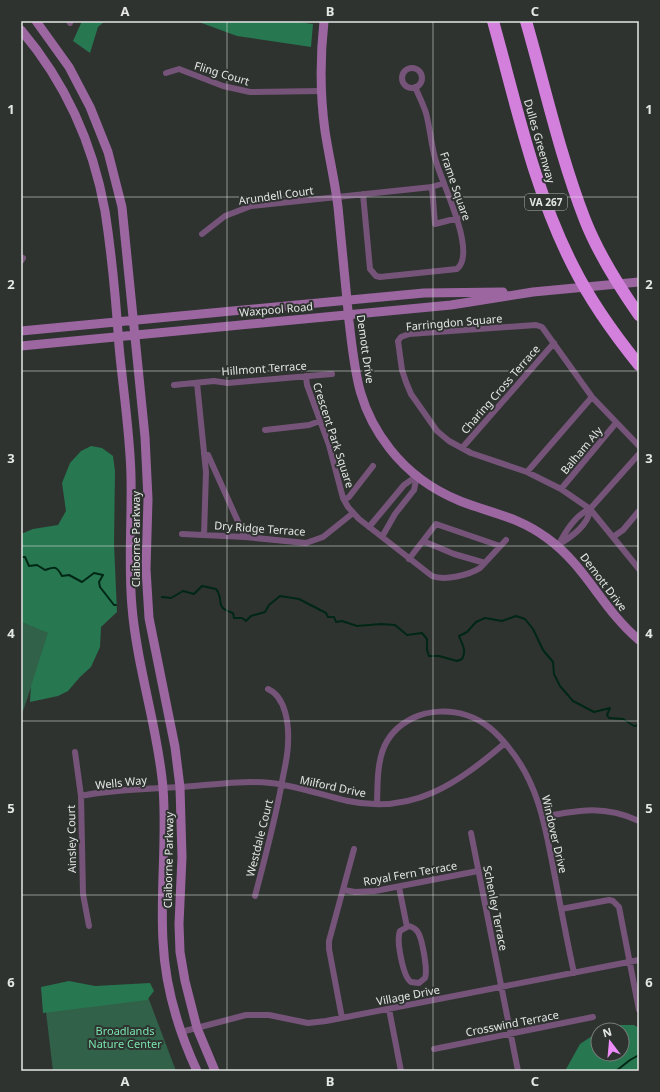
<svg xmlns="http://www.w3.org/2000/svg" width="660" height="1092" font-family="'Noto Sans',sans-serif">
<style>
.green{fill:#316249}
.forest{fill:#277751}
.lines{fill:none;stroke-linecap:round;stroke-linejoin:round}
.stream{stroke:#002715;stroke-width:2}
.street{stroke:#765479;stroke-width:6}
.secondary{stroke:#9c66a1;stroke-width:9}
.highway{stroke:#d37fdc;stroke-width:12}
.grid{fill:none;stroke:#e4e7e5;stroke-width:1;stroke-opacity:0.55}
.labels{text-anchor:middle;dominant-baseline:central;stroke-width:4;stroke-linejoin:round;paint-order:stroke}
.shield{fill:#2e3330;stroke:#adb1af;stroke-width:1}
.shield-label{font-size:10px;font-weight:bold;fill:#e4e7e5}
.street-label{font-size:11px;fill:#e4e7e5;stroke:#2e3330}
.park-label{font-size:11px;fill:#79e4ad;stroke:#2e3330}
.neatline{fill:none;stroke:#e4e7e5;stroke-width:1.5}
.grid-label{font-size:13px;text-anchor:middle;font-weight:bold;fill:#e4e7e5}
</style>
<rect width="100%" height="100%" fill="#2e3330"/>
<!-- green -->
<path class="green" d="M21 622 49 633 21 717Z
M148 997 176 1071H53L46 1012Z"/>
<!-- forest -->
<path class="forest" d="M82 21H105L98 27 90 53 73 41Z
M196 21H291L313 24 311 47 237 36Z
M91 446 102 448 113 456 115 471 114 544 117 612 101 627 100 647 91 667 80 677 68 691 58 696 30 702 31 686 48 633 21 622V534L33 529 58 525 66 511 62 483 70 463 81 451Z
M69 981 95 986 150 983 154 991 147 1000 43 1013 41 987Z
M607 1025H634L639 1028V1071H565L580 1044 598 1032V1054H622V1030H600Z"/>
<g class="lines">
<!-- stream -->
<path class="stream" d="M21 557H25L29 566 37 565 45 570C54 567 56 565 62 576L69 575 82 582 94 573 103 575 99 582 100 587 114 605H116
M162 597 171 598 183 591 194 594 202 586 216 589C225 600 213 607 233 613L234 618H242L246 621 251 616 265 612 269 605 280 596 299 599 326 613 328 617H334L336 622 342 621 357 626 381 624 395 625 407 635 422 633 427 639V650L429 656H439L457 661 462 659C467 651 462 644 459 636L467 632 476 622 485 618 502 621 516 616 525 619 533 629 543 650 553 662 554 674 560 686 573 701 594 712 610 708 607 715 609 718 623 719 634 726 639 725
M597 1071H599
M616 1071 630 1060 639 1055"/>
<!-- street -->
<path class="street" d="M69 21 70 23
M402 78a10 10 0 1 1 20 0a10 10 0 1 1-20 0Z
M166 73 179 69 223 86 250 92 321 91
M432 187 435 224 458 218
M363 194 370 269 376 276 380 277 457 269C478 252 440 180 435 158 431 143 430 128 426 113 423 104 419 96 415 87
M202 234 225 216 251 206 432 187 444 183
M21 261 23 258
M306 376 307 385 329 445 343 498 348 507 359 519 432 576C445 581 469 575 480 568L506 540
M197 383 206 472 204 535
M174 385 214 381 228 383 332 374
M265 430 309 425 320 421
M639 446 592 397 542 327 536 325 409 334 401 337 398 341 402 370 406 382 411 394 437 431 449 441 471 453 527 472 561 489 590 509 639 569
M462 448 554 343
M204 454 208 455 245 537
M527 472 592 397
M561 489 616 423
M344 500 349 497 373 466
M369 527 404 485 417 476 414 490 395 514 382 537
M182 534 245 537 306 543 323 537 353 513
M613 537 623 530 639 511
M423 541 454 554 485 563
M558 545C571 537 589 525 590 509
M558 546C565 532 575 515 590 509L639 454
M409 559 436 524 500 546
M75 752 81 796 83 894 89 926
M81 796C113 789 148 789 180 787 210 785 241 780 271 783 297 786 322 795 348 801 414 815 458 783 505 743
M377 804C378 768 376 736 413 718 429 710 450 710 466 715 485 721 497 733 509 748 540 786 546 831 555 877 561 909 567 941 574 973
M543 817C579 810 604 805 639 821
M471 833 518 1071
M399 887 407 927
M344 890 355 892 375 891 478 871
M255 896C265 858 275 821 282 782 284 770 288 756 288 743 289 725 286 697 268 689
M561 909 609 900 613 901 619 907 639 1010
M409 926C412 927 415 928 417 931 422 936 428 971 425 978L419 983 411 982C403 977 396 940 400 931Z
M389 1009 401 1071
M342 1018 329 949V941L354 849
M181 1032 246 1015H269L308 1023 326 1021 639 960
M434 1049 593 1017"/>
<!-- secondary -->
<path class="secondary" d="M36 21 69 67 90 107 108 152 122 207 145 437 148 499 146 569 149 618 175 747 180 787 182 857 179 924 180 952 185 981 197 1028 215 1071
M324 21C320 58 320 95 325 131 329 157 335 182 338 207 342 245 345 283 349 321 355 371 357 407 390 449 408 472 433 490 460 501 493 514 517 516 547 538 586 566 602 609 639 640
M21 30C65 82 93 144 105 211 112 256 116 301 119 346 123 389 130 433 131 476 132 520 128 564 132 607 137 669 158 727 163 788 167 839 160 890 163 941 165 986 178 1030 197 1071
M21 331 424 293 503 292
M21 346 451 305 533 292 639 282"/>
<!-- highway -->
<path class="highway" d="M493 21C516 103 534 190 573 266 591 302 614 334 639 365
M526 21C545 87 560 156 585 220 598 253 618 285 639 315"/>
</g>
<!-- grid -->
<path class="grid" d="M227 21V1071M433 21V1071M21 197H639M21 371H639M21 546H639M21 721H639M21 895H639"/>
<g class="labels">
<!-- shield labels -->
<rect class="shield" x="525" y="194" width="42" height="16" rx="3"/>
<g class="shield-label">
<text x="546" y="202">VA 267</text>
</g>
<!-- street labels -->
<g class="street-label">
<text transform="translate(222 73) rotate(17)">Fling Court</text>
<text transform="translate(540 141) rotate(74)">Dulles Greenway</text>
<text transform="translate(456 186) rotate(71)">Frame Square</text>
<text transform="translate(276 195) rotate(-8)">Arundell Court</text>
<text transform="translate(276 309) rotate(-5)">Waxpool Road</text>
<text transform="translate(454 322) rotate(-5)">Farringdon Square</text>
<text transform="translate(366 349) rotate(82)">Demott Drive</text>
<text transform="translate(264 368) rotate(-4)">Hillmont Terrace</text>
<text transform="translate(500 389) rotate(-49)">Charing Cross Terrace</text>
<text transform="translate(334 435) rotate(72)">Crescent Park Square</text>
<text transform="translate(581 450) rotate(-50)">Balham Aly</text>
<text transform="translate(260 528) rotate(4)">Dry Ridge Terrace</text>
<text transform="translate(135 539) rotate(-90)">Claiborne Parkway</text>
<text transform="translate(604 582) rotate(53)">Demott Drive</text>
<text transform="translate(121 782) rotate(-6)">Wells Way</text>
<text transform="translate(333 786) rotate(12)">Milford Drive</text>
<text transform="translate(555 834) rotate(77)">Windover Drive</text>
<text transform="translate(259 838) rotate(-76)">Westdale Court</text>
<text transform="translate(71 839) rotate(-91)">Ainsley Court</text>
<text transform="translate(168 860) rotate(-89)">Claiborne Parkway</text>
<text transform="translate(410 873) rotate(-10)">Royal Fern Terrace</text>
<text transform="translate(496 908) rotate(79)">Schenley Terrace</text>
<text transform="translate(408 995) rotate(-11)">Village Drive</text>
<text transform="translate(512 1023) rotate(-11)">Crosswind Terrace</text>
</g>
<!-- park labels -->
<g class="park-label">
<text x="125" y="1030">Broadlands<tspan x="125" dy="13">Nature Center</tspan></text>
</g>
</g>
<!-- border -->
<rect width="660" height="1092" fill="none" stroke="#2e3330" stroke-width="44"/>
<!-- north arrow -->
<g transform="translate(610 1042) rotate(344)"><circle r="19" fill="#2e3330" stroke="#777b78"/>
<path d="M0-3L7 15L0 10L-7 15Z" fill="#ee8cf9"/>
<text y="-6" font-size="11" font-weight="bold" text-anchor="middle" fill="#e4e7e5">N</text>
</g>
<rect x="22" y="22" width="616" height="1048" class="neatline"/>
<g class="grid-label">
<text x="125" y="16">A</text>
<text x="330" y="16">B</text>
<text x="535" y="16">C</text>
<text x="11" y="114">1</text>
<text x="649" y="114">1</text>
<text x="11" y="289">2</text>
<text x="649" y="289">2</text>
<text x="11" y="463">3</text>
<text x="649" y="463">3</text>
<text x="11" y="638">4</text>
<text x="649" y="638">4</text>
<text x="11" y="813">5</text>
<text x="649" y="813">5</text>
<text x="11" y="987">6</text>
<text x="649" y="987">6</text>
<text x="125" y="1086">A</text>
<text x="330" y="1086">B</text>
<text x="535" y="1086">C</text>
</g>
</svg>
